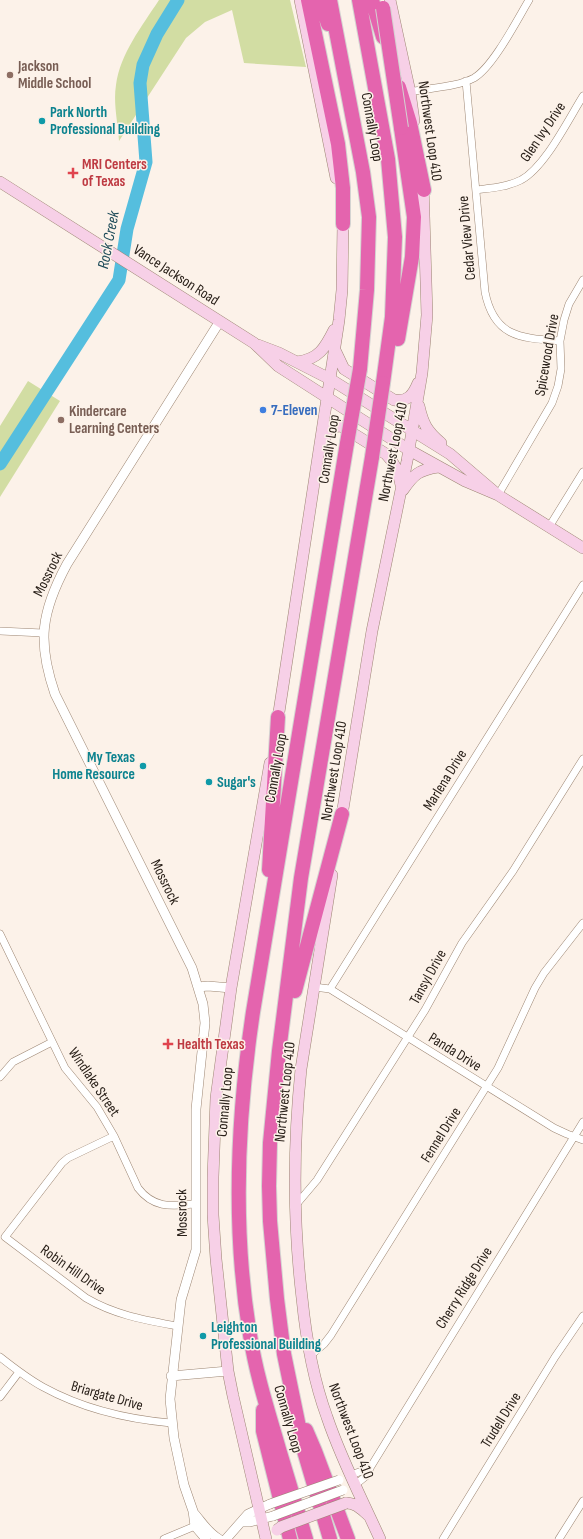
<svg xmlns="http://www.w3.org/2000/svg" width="583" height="1539" font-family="'Sofia Sans Condensed',sans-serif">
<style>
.green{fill:#d2dda3}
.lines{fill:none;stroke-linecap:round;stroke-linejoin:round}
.river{stroke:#55bede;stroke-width:13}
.minor-casing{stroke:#9d8673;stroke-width:8}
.tertiary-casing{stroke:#9d8673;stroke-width:10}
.secondary-casing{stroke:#9d8673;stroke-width:12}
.motorway-casing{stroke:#d4d3d1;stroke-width:16}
.minor{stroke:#fff;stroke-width:7}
.tertiary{stroke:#fff;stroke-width:9}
.secondary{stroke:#f7d0e7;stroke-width:11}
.motorway{stroke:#e464ae;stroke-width:14}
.tertiary-bridge-casing{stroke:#9d8673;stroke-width:10;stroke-linecap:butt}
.secondary-bridge-casing{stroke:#9d8673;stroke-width:12;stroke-linecap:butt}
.motorway-bridge-casing{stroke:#d4d3d1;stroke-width:16;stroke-linecap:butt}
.tertiary-bridge{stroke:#fff;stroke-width:9}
.secondary-bridge{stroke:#f7d0e7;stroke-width:11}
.motorway-bridge{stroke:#e464ae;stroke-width:14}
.education-dot{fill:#8d6e63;stroke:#fcf2e9;stroke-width:1.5}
.culture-dot{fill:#0f9aa8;stroke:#fcf2e9;stroke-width:1.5}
.health-dot{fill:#e0444e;stroke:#fcf2e9;stroke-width:1.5}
.shop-dot{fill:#3f7fe0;stroke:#fcf2e9;stroke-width:1.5}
.labels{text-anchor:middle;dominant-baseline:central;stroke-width:3;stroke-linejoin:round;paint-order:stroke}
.education-label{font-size:15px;font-weight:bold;fill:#785e54;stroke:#fcf2e9;text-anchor:start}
.culture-label{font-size:15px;font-weight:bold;fill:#0d838f;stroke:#fcf2e9;text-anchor:start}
.street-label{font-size:15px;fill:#2a211a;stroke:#fcf2e9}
.health-label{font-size:15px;font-weight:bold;fill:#be3a42;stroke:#fcf2e9;text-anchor:start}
.shop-label{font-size:15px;font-weight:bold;fill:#366cbe;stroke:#fcf2e9;text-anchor:start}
.water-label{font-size:16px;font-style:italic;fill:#1c4a58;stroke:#fcf2e9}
</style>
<rect width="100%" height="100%" fill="#fcf2e9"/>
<!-- green -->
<path class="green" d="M159 0H290L306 67 244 63 232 10 205 22 186 38 119 141C118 123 113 103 116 85 120 54 142 26 159 0Z
M28 381 60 401 0 497V426Z"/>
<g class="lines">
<!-- river -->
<path class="river" d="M0 464 119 280 127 229 146 162 140 83 143 65 157 34 178 0"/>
<defs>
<path id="minor" d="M466 81 485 292C494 337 520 338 560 341
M410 92C429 88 457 87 474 78 493 67 517 20 529 0
M476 190C491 188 507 187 521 180 545 167 568 120 583 96
M498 495 552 403 558 386 561 369 560 341 564 320 569 304 583 280
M549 527 583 472
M0 631 43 633
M0 934 65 1068 97 1107 114 1136 138 1188C154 1209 172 1206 195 1204
M314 987 330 989 554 1128 567 1134 583 1140
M330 989 583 585
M0 1077 13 1062 52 1042
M114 1136 68 1158 62 1163 5 1237 86 1298C115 1315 145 1320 177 1326
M295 1206 317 1180 425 1010 462 943 513 871 583 759
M311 1355 324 1344 331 1335 498 1068 535 988 544 973 583 923
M0 1357C14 1368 28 1379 43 1387 83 1409 126 1419 171 1423
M0 1397 19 1372
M351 1475 370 1468
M355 1485 365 1477 370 1468 583 1122
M164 1539 195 1526
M443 1539 555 1357 583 1316
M559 1539 583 1501"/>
<path id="tertiary" d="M198 987 208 986 231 988
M171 1376 228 1371
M193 1512C202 1522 207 1532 219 1539
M241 1522H250L273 1516
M206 1539 195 1526 193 1511 184 1485 174 1438 170 1399 181 1300 196 1250V1109L205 1023 203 1004 192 968 55 694C37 642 41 612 67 564L220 321
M226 1539 248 1514 270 1504"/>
<path id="secondary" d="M300 0 336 178
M390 0 410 92 414 121
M0 182 254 343 278 366 409 450 465 481 498 495
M258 345 279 353 330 379 450 454 498 495 583 548
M335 350 344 369 394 400C408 402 413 395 418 383
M297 362C319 359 325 348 334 330
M419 406C423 424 427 431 441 443
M325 439 327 430 331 427 341 426 386 454C395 463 399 473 401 485
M403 490C414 474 419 470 438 467
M277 725 339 320 342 290 343 224 342 217
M341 821 372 631 407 461 422 373 427 315 423 182
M332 875 301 1069C293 1146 293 1222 302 1298 306 1338 313 1379 327 1417 341 1459 362 1499 380 1539
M346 1503C356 1503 361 1509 368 1515
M266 1539 233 1396 228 1371 216 1259 213 1215V1177L216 1098 231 988 270 763"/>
<path id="motorway" d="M308 0 338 144 343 188V224
M320 0 328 24
M330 0 363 172 369 217 367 290 360 369
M359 0 388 159 395 237 392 317 383 383
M372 0 383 37
M399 87 410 123 424 190
M398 339 412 257 414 217 401 128
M269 870 278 717
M295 991 342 814
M263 1410V1431L290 1539
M306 1430 315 1451 348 1539
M306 1539C297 1509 288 1479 279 1449 268 1411 256 1374 250 1335 232 1228 237 1119 253 1012L347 443
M330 1539 304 1451 284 1354 277 1299 270 1221 269 1186 270 1143 279 1051 301 878 372 457"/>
</defs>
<!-- minor casing -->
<use href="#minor" class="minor-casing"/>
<!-- tertiary casing -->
<use href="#tertiary" class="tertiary-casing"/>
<!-- secondary casing -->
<use href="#secondary" class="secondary-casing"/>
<!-- motorway casing -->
<use href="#motorway" class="motorway-casing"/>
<!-- minor -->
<use href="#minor" class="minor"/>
<!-- tertiary -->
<use href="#tertiary" class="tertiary"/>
<!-- secondary -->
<use href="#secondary" class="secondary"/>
<!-- motorway -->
<use href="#motorway" class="motorway"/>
<defs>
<path id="tertiary-bridge" d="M270 1504 339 1480
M273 1516 343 1490"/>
<path id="secondary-bridge" d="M277 1530 281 1527 346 1503"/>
<path id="motorway-bridge" d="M383 8 401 128
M347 443 360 369
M372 457 383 383"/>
</defs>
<!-- tertiary-bridge casing -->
<use href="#tertiary-bridge" class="tertiary-bridge-casing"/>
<!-- secondary-bridge casing -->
<use href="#secondary-bridge" class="secondary-bridge-casing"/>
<!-- motorway-bridge casing -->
<use href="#motorway-bridge" class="motorway-bridge-casing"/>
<!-- tertiary-bridge -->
<use href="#tertiary-bridge" class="tertiary-bridge"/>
<!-- secondary-bridge -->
<use href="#secondary-bridge" class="secondary-bridge"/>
<!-- motorway-bridge -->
<use href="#motorway-bridge" class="motorway-bridge"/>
</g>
<!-- markers -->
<g class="education-dot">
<circle cx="10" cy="75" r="4"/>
<circle cx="61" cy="420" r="4"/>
</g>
<g class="culture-dot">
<circle cx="42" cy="121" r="4"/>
<circle cx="143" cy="766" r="4"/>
<circle cx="209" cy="782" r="4"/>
<circle cx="203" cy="1336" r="4"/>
</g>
<g class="health-dot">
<path d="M71 167h4v4h4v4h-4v4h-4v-4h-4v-4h4z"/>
<path d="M166 1038h4v4h4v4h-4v4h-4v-4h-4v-4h4z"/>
</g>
<circle class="shop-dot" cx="263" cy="410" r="4"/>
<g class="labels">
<!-- education labels -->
<g class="education-label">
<text x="18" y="66">Jackson<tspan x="18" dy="17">Middle School</tspan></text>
<text x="69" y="411">Kindercare<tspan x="69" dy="17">Learning Centers</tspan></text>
</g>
<!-- culture labels -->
<g class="culture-label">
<text x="50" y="112">Park North<tspan x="50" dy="17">Professional Building</tspan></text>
<text x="135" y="757" text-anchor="end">My Texas<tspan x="135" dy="17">Home Resource</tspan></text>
<text x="217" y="782">Sugar's</text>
<text x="211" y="1327">Leighton<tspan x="211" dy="17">Professional Building</tspan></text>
</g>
<!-- street labels -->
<g class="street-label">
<text transform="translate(372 127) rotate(80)">Connally Loop</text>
<text transform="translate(430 131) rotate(82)">Northwest Loop 410</text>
<text transform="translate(543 132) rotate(-56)">Glen Ivy Drive</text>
<text transform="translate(467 238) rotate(-95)">Cedar View Drive</text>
<text transform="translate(176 275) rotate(33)">Vance Jackson Road</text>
<text transform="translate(547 355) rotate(-80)">Spicewood Drive</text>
<text transform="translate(329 449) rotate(-81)">Connally Loop</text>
<text transform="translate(393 452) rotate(-79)">Northwest Loop 410</text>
<text transform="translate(48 574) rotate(-64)">Mossrock</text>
<text transform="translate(276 768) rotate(-80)">Connally Loop</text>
<text transform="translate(334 771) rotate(-81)">Northwest Loop 410</text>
<text transform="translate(445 780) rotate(-58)">Marlena Drive</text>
<text transform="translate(165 882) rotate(64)">Mossrock</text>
<text transform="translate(428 977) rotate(-61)">Tansyl Drive</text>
<text transform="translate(455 1052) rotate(32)">Panda Drive</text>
<text transform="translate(94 1082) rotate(56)">Windlake Street</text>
<text transform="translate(285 1092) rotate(-84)">Northwest Loop 410</text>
<text transform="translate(225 1102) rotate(-85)">Connally Loop</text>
<text transform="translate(441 1135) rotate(-58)">Fennel Drive</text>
<text transform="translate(182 1213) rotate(-91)">Mossrock</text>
<text transform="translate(73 1270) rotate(35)">Robin Hill Drive</text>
<text transform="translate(464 1288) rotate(-58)">Cherry Ridge Drive</text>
<text transform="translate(107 1396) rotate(16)">Briargate Drive</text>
<text transform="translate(288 1419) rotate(74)">Connally Loop</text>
<text transform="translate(501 1420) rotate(-58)">Trudell Drive</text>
<text transform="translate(351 1431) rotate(69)">Northwest Loop 410</text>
</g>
<!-- health labels -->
<g class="health-label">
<text x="82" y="164">MRI Centers<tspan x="82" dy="17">of Texas</tspan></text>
<text x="177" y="1044">Health Texas</text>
</g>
<!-- shop labels -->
<g class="shop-label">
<text x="271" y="410">7-Eleven</text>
</g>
<!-- water labels -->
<g class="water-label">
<text transform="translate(109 240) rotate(-79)">Rock Creek</text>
</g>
</g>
</svg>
